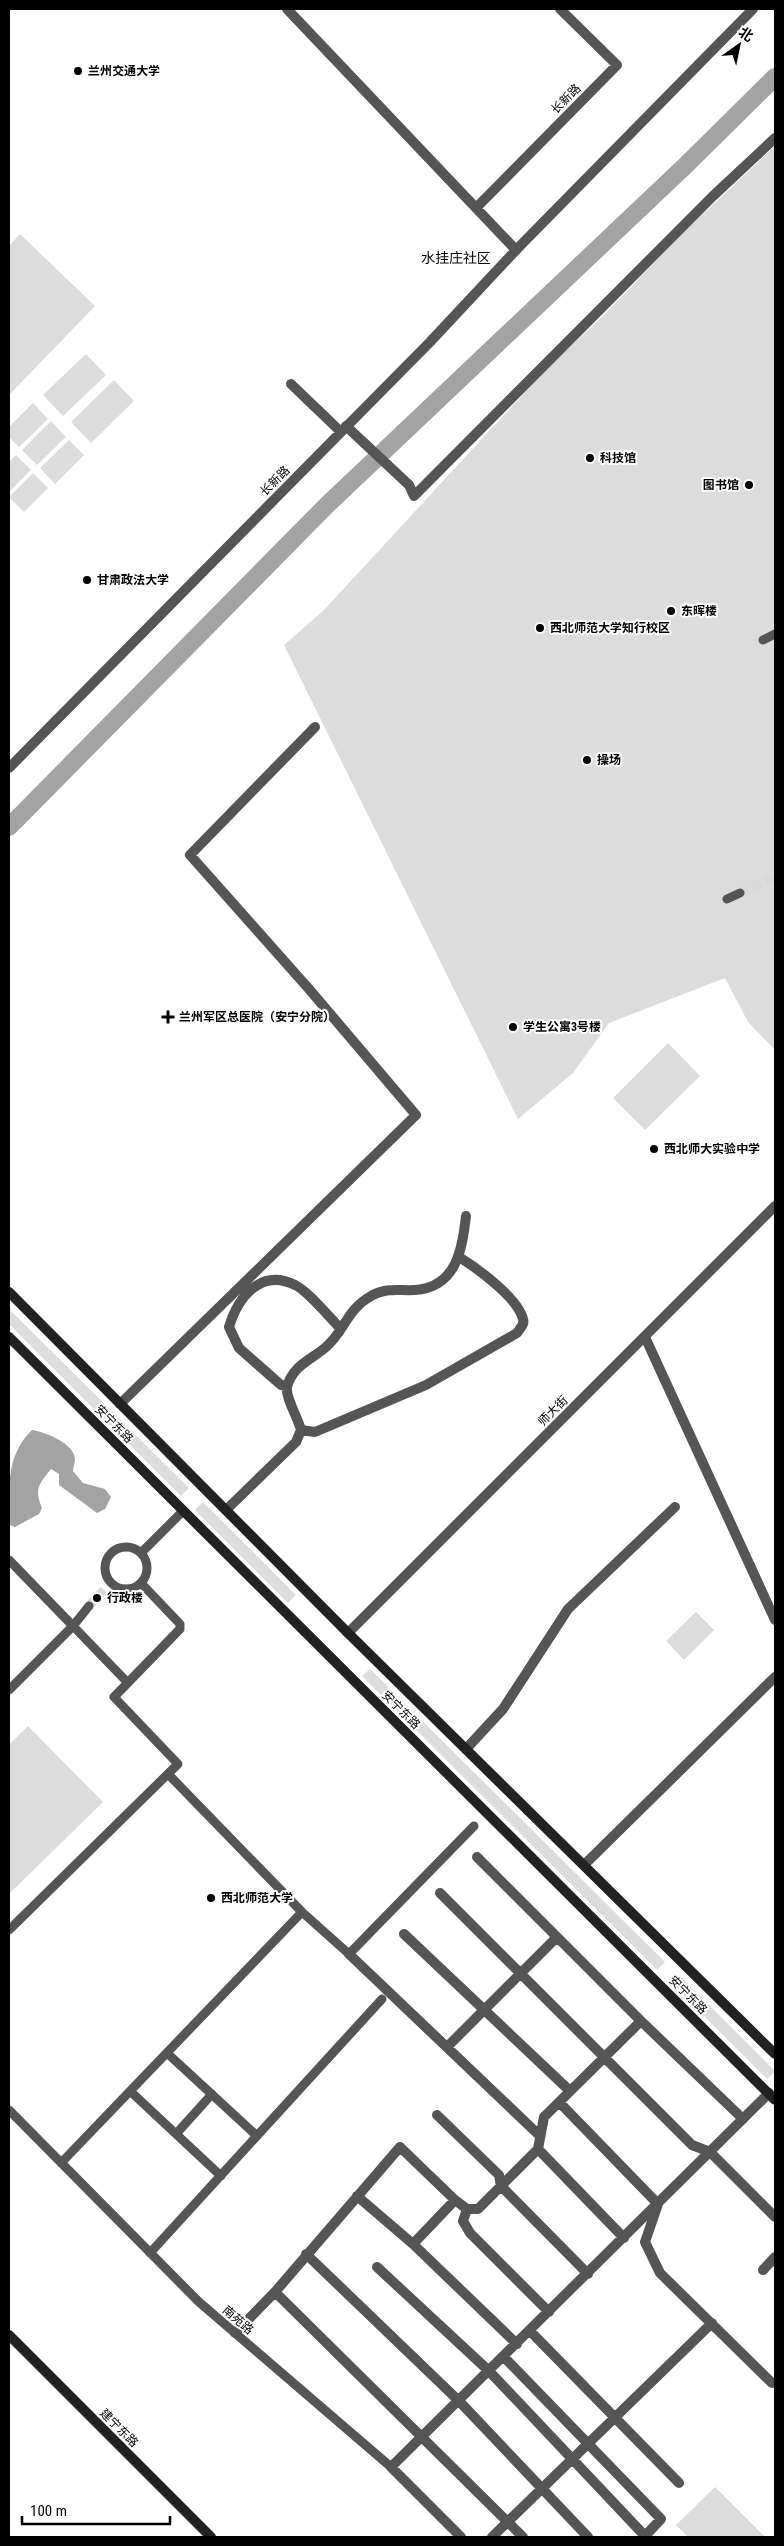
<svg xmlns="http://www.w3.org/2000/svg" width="784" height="2546" font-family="'Roboto Condensed','Noto Sans SC',sans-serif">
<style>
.green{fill:#dcdcdc}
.water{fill:#a3a3a3}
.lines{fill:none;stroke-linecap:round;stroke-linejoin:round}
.river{stroke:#a3a3a3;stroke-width:18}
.pedestrian-tunnel{stroke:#d9d9d9;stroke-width:9;stroke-dasharray:9 4.5;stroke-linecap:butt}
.pedestrian{stroke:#555;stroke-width:9}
.minor{stroke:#555;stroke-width:10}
.tertiary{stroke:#555;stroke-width:10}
.secondary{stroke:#222;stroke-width:10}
.poi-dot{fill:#000;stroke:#fff;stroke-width:2}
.labels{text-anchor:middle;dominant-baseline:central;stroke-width:4;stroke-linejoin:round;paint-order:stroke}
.poi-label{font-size:12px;font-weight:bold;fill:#000;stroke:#fff;text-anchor:start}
.street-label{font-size:12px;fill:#000;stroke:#fff}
.neighbourhood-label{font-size:14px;fill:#000;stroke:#fff}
</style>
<rect width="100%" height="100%" fill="#fff"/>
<!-- green -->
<path class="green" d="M775 146V1050L748 1022 725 978 609 1023 573 1073 518 1119 284 645 324 610 551 364 602 317 686 230Z
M20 234 95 306 9 395V246Z
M86 354 106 375 63 416 43 395Z
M114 380 134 401 91 443 71 422Z
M33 403 48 419 19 447 9 437V427Z
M51 421 66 437 37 465 22 450Z
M69 440 84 455 55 484 40 468Z
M16 455 31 470 9 492V462Z
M33 473 48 488 24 512 9 497Z
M668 1043 700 1076 645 1130 613 1098Z
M9 1309 189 1488 181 1496 9 1324Z
M203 1502 296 1595 288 1603 195 1510Z
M696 1612 714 1630 684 1660 666 1641Z
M370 1669 665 1962 657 1970 362 1676Z
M28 1726 103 1802 9 1894V1745Z
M681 1977 775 2071 767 2079 673 1985Z
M715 2487 765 2537H688L676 2525Z"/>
<!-- water -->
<path class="water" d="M32 1430C45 1432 74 1443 75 1459 75 1463 73 1467 73 1471L83 1483 105 1489 111 1497 105 1509 97 1513 59 1485V1474L51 1469C39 1484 34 1489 42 1508L39 1514 15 1527 9 1525C9 1491 5 1456 32 1430Z"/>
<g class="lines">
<!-- river -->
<path class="river" d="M9 827 327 505 686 165 775 77"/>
<!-- pedestrian-tunnel -->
<path class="pedestrian-tunnel" d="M740 893 775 876
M89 1606 104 1590"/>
<!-- pedestrian -->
<path class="pedestrian" d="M763 640 775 634
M727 899 740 893
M105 1568a21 21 0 1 1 42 0a21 21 0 1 1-42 0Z
M141 1553 183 1511
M9 1560 73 1626 9 1690
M89 1606 73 1626 128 1683
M168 1774 302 1912 349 1954 474 1826
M9 1930 178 1764 114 1697 180 1629V1624L141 1583
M167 2053 257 2136
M130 2091 221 2176
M9 2110 199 2302 391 2467
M176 2134 212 2094
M61 2163 302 1912
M150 2253 382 1999"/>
<!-- minor -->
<path class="minor" d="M476 208 617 65 560 9
M291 384 341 432
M9 768 430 342 516 250 287 9
M645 1337 775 1620
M287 1386 281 1385 239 1348 229 1327C238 1297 261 1268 295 1285 307 1290 329 1317 340 1328
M120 1404 416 1115 309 989 190 855 315 727
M301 1430 315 1432 426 1385 517 1333C520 1328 525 1324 523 1319 518 1298 477 1268 459 1257
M226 1510 296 1442 301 1430C298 1418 285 1397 287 1387 293 1365 311 1360 326 1347 345 1331 346 1310 371 1296 386 1287 399 1291 415 1290 457 1287 462 1249 466 1216
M466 1749 503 1709 568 1609 675 1507
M477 1857 641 2021
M584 1865 775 1677
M440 1893 692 2145 710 2152 775 2217
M404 1934 570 2091
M349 1954 540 2136
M448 2046 557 1937
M559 2102 658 2204 645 2242 660 2273 772 2383
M437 2115 499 2175 501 2186 588 2274
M538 2149 624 2238
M357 2196 413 2244
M455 2200 413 2244 517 2344
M467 2209 463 2221 470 2233 549 2312
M306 2254 459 2401 588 2537
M377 2267 489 2371 645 2536 661 2519 504 2357
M763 2270 775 2257
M275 2292 523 2537
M530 2331 679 2483
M235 2333 275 2292 400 2147 455 2200 467 2209H478L538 2149 544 2117 641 2021 743 2119
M461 2537 391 2467 769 2093
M492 2537 712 2323"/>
<!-- tertiary -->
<path class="tertiary" d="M516 250 753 9
M346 426 409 485 414 496 713 196 775 138
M348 1633 775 1206"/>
<!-- secondary -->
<path class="secondary" d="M9 1292 348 1633 775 2054
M9 1337 775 2100
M9 2335 211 2537"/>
</g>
<!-- markers -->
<g class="poi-dot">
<circle cx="78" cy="71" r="5"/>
<circle cx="590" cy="458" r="5"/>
<circle cx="749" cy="485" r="5"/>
<circle cx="87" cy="580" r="5"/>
<circle cx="671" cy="611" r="5"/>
<circle cx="540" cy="628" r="5"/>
<circle cx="587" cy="760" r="5"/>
<path d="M165.5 1009.5h5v5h5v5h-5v5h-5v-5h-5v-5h5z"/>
<circle cx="513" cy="1027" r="5"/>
<circle cx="654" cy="1149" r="5"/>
<circle cx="97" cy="1598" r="5"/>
<circle cx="211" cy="1898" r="5"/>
</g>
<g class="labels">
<!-- poi labels -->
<g class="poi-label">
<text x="88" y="71">兰州交通大学</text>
<text x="600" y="458">科技馆</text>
<text x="739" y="485" text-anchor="end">图书馆</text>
<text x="97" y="580">甘肃政法大学</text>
<text x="681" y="611">东晖楼</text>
<text x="550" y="628">西北师范大学知行校区</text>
<text x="597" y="760">操场</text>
<text x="179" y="1017">兰州军区总医院（安宁分院）</text>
<text x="523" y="1027">学生公寓3号楼</text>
<text x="664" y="1149">西北师大实验中学</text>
<text x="107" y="1598">行政楼</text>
<text x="221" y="1898">西北师范大学</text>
</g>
<!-- street labels -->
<g class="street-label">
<text transform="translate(566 99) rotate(-45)">长新路</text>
<text transform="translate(275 481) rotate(-45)">长新路</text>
<text transform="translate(553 1411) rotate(-45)">师大街</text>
<text transform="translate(114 1424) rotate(45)">安宁东路</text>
<text transform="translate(401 1710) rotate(45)">安宁东路</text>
<text transform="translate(688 1995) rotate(45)">安宁东路</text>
<text transform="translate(238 2320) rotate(41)">南苑路</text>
<text transform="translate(119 2428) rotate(45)">建宁东路</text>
</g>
<!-- neighbourhood labels -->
<g class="neighbourhood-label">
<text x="456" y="258">水挂庄社区</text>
</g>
</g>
<!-- border -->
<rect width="784" height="2546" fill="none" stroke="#000000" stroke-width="20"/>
<!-- north arrow -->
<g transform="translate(739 45) rotate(33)" stroke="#ffffff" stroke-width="4" paint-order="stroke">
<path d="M0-4L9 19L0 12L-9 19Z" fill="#000000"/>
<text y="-8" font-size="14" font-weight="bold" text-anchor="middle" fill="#000000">北</text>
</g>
<!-- scale -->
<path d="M22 2516v8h148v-8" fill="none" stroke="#000000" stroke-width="2.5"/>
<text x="30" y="2516" font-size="15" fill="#000000" stroke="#ffffff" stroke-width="4" paint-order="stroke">100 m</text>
</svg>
